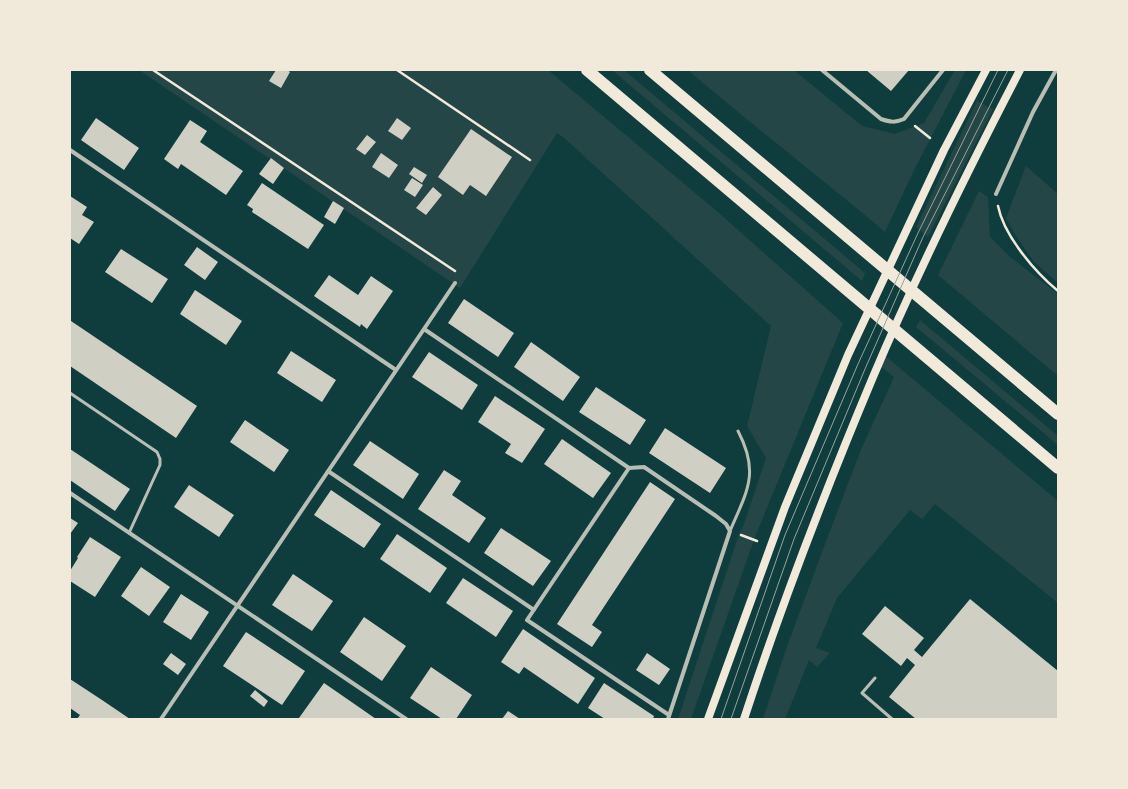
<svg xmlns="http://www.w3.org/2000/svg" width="1128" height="789" font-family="Figtree,sans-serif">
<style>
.green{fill:#244646}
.building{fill:#cfcfc3}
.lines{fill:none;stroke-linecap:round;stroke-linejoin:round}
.path{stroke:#f1e9da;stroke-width:2.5}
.service{stroke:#b8beb3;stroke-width:3}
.minor{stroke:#b8beb3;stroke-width:4}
.secondary{stroke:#f1e9da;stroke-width:8}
.motorway{stroke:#f1e9da;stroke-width:12}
.tram{stroke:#97a49c;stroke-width:1}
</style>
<rect width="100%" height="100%" fill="#0f3d3e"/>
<!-- green -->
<path class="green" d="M139 70H548L712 207 843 323 755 537 691 719H678L738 537 744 524 766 458 747 426 771 326 563 137 557 133 460 288Z
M612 70H624L865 273 862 281Z
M688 70H794L862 126 895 134 924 123 955 70H966L915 168 885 232C820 177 752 125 688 70Z
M977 101 993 109 928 237 916 227Z
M1026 166 1058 194V283L1034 262 1014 233 1006 218Z
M979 191 988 197 990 237 1009 256 1058 294V376L938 275Z
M920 320 1058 436V445L916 327Z
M883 354 1058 501V603L935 504 922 519 910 510 837 598 816 648 830 653 817 667 809 660 785 719H763L785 652 822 552 860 452 894 377 878 364Z"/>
<!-- building -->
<path class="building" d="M276 70H287L290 72 281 88 269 81Z
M866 70H909L891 91Z
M96 118 139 148 124 170 81 140Z
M397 118 411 128 402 140 388 131Z
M190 120 207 131 200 142 243 171 226 195 181 164 178 169 164 159Z
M471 129 512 157 486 196 470 185 463 195 438 177Z
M367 135 376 142 365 155 356 149Z
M381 153 398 165 389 178 372 167Z
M271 158 284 168 273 184 259 174Z
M414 167 427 175 422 183 409 174Z
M412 178 423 185 415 197 404 190Z
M262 183 324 225 308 249 252 212 253 209 247 205Z
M433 187 442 195 426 215 416 208Z
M70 196 87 207 82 215 94 222 79 244 70 238Z
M333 201 344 208 335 224 324 217Z
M197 247 218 262 205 280 184 265Z
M121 249 168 279 152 303 105 272Z
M329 275 358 295 371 276 393 291 367 329 361 324 360 327 314 296Z
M195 290 242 321 226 345 180 314Z
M464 299 514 333 498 357 448 323Z
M71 321 197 406 176 438 70 366V322Z
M531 342 580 377 563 401 514 367Z
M291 351 336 380 322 402 277 373Z
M429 352 478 385 462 410 412 377Z
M596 387 646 420 630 445 579 412Z
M495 396 545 429 522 463 505 453 511 444 478 422Z
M245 420 289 450 274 472 230 442Z
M665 428 726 468 710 493 649 453Z
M562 439 611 473 593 498 544 464Z
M370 441 419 474 403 499 353 465Z
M70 449 130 489 115 511 70 480Z
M444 470 461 481 452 495 486 518 469 543 418 509Z
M650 482 675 499 592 625 602 632 592 647 557 624Z
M189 485 234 515 219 537 174 507Z
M331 490 381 524 364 548 314 515Z
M70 518 78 523 70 534Z
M501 528 551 561 533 586 484 553Z
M397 534 447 568 430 593 380 559Z
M90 537 121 557 95 597 70 581V571L78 558 77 557Z
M141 567 170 587 149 616 121 596Z
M293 574 333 601 312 631 272 605Z
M463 578 513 611 496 637 446 603Z
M181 594 209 612 191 640 163 622Z
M970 599 1058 671V719H916L889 697 915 665 907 658 901 666 862 634 885 606 924 638 914 650 922 657Z
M364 617 406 646 382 681 340 652Z
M523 629 595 678 578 704 524 667 519 674 501 662Z
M246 632 305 671 282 705 223 666Z
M171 653 186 664 178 675 163 664Z
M647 653 670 669 659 685 636 670Z
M431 667 472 695 456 719H442L410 698Z
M70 679 102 700 130 719H77L80 715 70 708Z
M324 683 353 703 376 719H300L299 718Z
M604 683 654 716 653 719H605L588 708Z
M255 690 268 701 264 707 250 696Z
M508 711 520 719H502Z"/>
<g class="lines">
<!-- path -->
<path class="path" d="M153 70 455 271
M397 70 530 160
M915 126 930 138
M998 206C1004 236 1035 272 1058 291
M741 535 757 541"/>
<!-- service -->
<path class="service" d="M70 393 157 452 160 459V465L129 533
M730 531C747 491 760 473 738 431
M875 678 862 693 892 719"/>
<!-- minor -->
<path class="minor" d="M822 70 881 119C890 122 895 123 904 119L943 70
M70 150 396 370
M996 194 1033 112 1056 70
M424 329 629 468
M629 468 527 620 669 715
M629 468 644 467 716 516 726 524 730 531 668 719
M328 471 534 610
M70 493 406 719
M161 719 455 283"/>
<!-- secondary -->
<path class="secondary" d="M708 719 785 507 848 355 944 150 986 70
M744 719C782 603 826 489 873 377 917 273 968 170 1020 70"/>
<!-- motorway -->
<path class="motorway" d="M587 70 1058 468
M650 70 1058 414"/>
<!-- tram -->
<path class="tram" d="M721 719 785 535 858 364 918 233 998 70
M731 719 794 539 865 369 923 237 1008 70"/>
</g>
<!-- border -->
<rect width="1128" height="789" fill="none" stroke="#f1e9da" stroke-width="142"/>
</svg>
